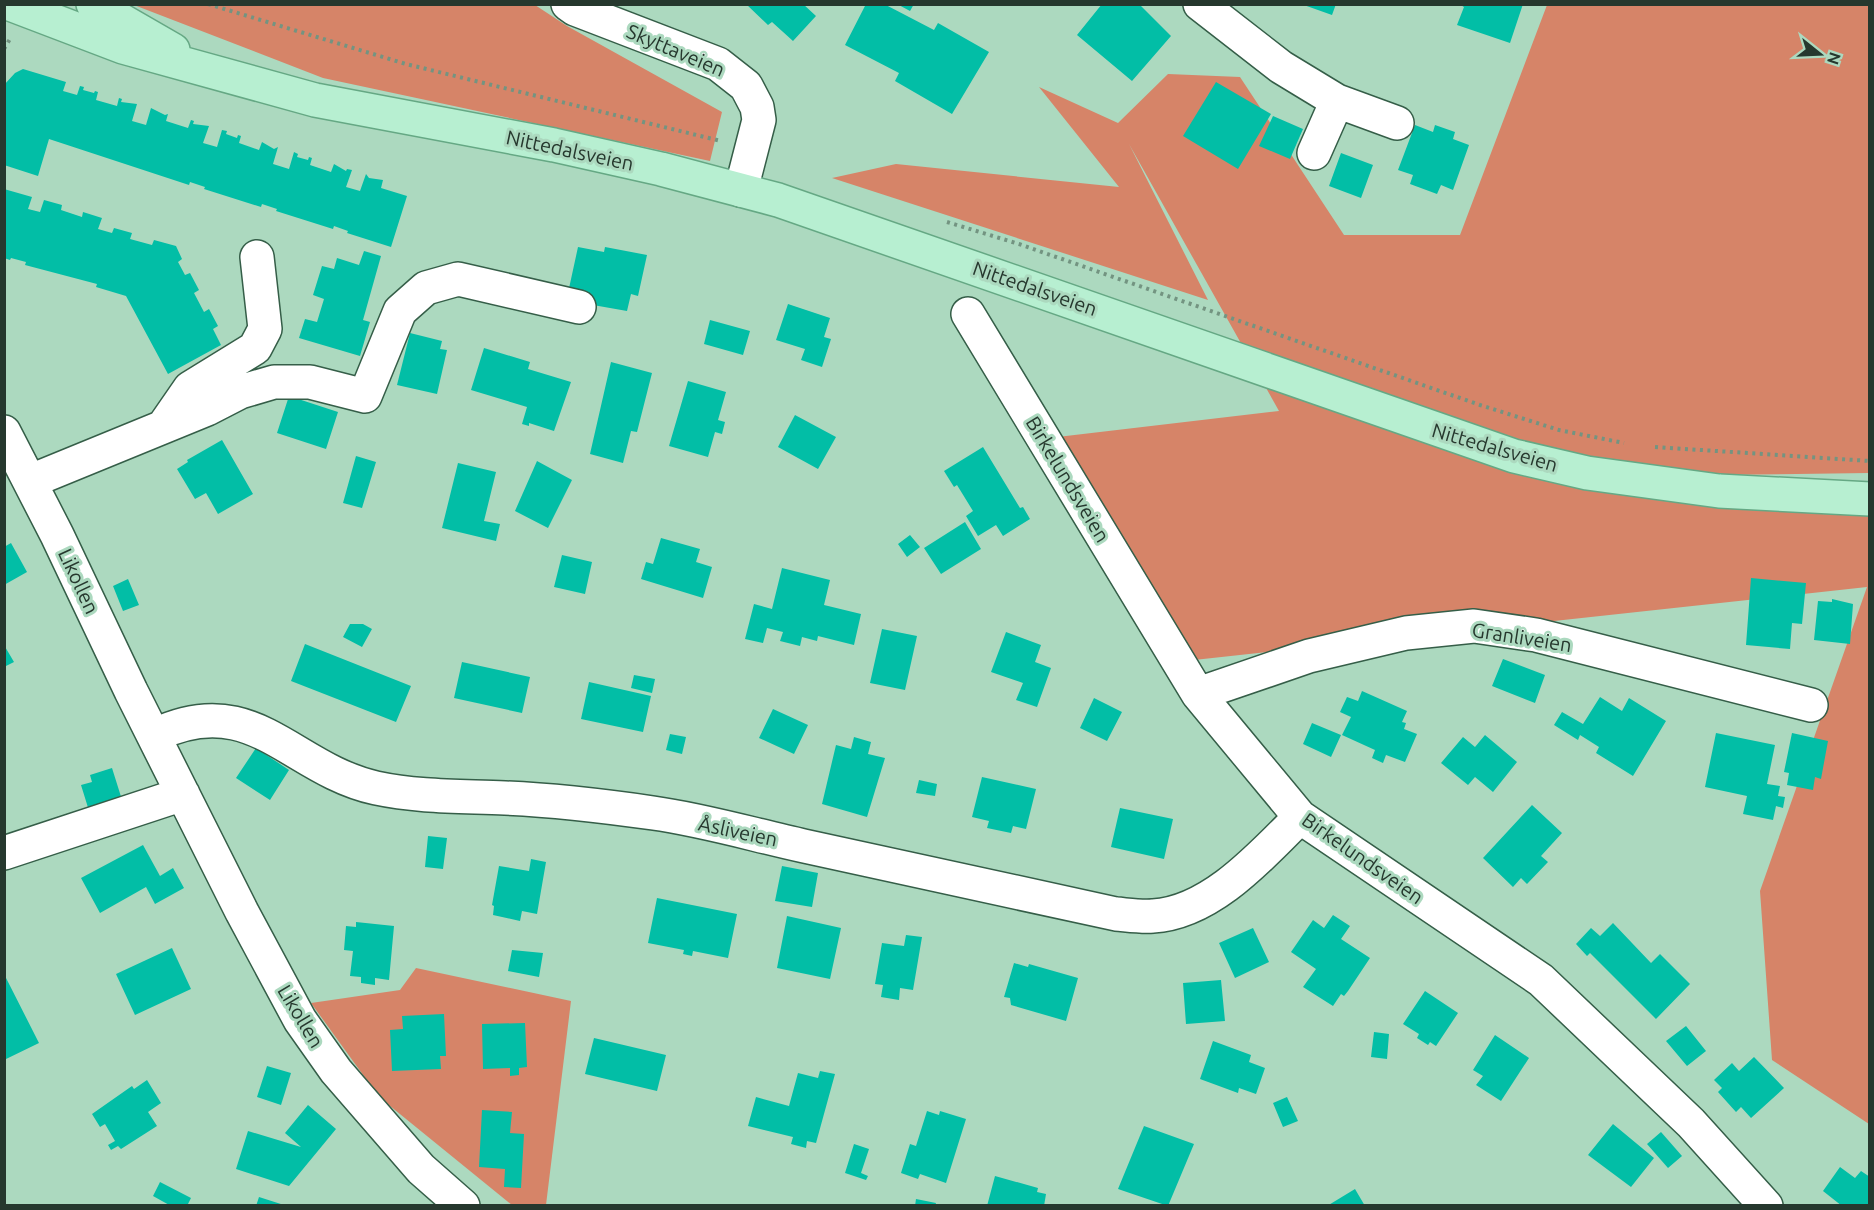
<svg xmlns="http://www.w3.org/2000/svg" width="1874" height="1210" font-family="Ubuntu,sans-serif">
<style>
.green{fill:#d68468}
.building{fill:#02bea6}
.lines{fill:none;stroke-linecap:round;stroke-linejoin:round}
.minor-casing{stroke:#355e48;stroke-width:36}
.major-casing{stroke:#65a884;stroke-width:36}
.path{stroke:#739481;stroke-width:4;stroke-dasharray:3 4.5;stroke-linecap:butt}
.minor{stroke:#fff;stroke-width:33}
.major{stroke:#b7efd1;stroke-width:33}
.labels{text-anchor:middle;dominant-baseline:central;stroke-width:6;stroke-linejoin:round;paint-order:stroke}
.street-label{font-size:20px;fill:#26382e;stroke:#acd9bf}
</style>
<rect width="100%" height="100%" fill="#acd9bf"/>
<!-- green -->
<path class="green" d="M134 5H535L567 26 722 112 710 161 323 78Z
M1547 5H1869V473L1711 475 1869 508V1124L1772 1060 1760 891 1867 587 1194 660 1049 438 1279 411 1129 144 1208 300 832 178 896 164 1119 187 1039 87 1118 123 1168 74 1240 77 1344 235H1460Z
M416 968 571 1001 546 1205H512L379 1097 311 1003 400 990Z"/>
<!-- building -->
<path class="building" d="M746 4H803L816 16 793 41 772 22 768 25Z
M866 4H884L934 30 938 23 989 52 952 114 895 81 899 73 845 45Z
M897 4H914L910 11Z
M1102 4H1139L1171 36 1132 81 1077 35Z
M1301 4H1336L1332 15Z
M1459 4H1523L1510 43 1457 25 1464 7Z
M23 69 66 82 63 91 77 95 80 86 84 87 83 90 94 93 95 91 98 92 96 100 117 106 119 98 122 99 121 102 137 104 132 121 146 125 151 108 165 115 168 114 166 121 188 128 191 120 194 121 193 124 209 126 203 143 217 147 222 130 227 131 226 134 237 138 238 135 241 136 239 143 259 150 262 142 274 149 278 147 273 164 289 169 294 152 298 154 297 157 308 160 309 157 312 158 310 165 331 172 334 164 346 171 347 169 352 170 346 187 360 191 366 174 369 178 383 180 381 188 407 196 391 247 347 233 348 231 334 226 333 229 276 211 277 209 262 204 261 207 204 189 205 187 190 182 189 185 49 139 38 176 4 165V85L15 73Z
M1216 82 1271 114 1238 169 1183 136Z
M1273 116 1303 129 1290 159 1259 146Z
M1415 125 1433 132 1435 125 1455 132 1453 139 1469 145 1453 190 1441 185 1437 194 1410 184 1413 175 1398 170Z
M1341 153 1373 165 1361 198 1329 186Z
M4 189 32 197 28 209 40 212 44 200 62 205 61 210 82 217 83 212 102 218 98 229 112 233 114 228 132 233 130 239 152 245 154 240 176 246 182 259 178 262 185 275 190 273 199 290 194 293 204 312 209 309 218 326 213 329 221 345 168 374 126 296 96 287 97 284 25 265 26 262 11 258 10 260 4 258Z
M578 247 604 252 605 247 647 255 638 296 631 294 627 311 593 305 594 298 568 293Z
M364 251 381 256 363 320 370 322 360 356 299 338 305 319 317 322 324 299 313 295 322 266 334 269 337 258 359 265Z
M788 304 830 318 824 337 831 339 822 367 801 360 805 349 776 340Z
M710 320 750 331 743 355 704 344Z
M410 333 442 341 440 349 447 350 437 394 397 385Z
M484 348 530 362 528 369 571 382 554 431 529 423V426L522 424 527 407 471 390Z
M611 362 652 373 637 432 631 431 623 463 590 454Z
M688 381 726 392 718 420 725 422 722 434 715 432 708 457 669 446Z
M289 396 338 412 326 449 277 433Z
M795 415 836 437 818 469 778 447Z
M222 440 253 494 218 514 206 493 195 499 177 469 188 462 187 460Z
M983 447 1020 508 1023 507 1030 519 1003 536 996 525 978 536 966 516 973 511 957 485 954 487 944 471Z
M356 456 376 462 362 508 343 503Z
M537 461 572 480 548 528 515 511Z
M458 463 496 472 484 521 500 524 496 541 442 528Z
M965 522 981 549 941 574 924 548Z
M910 535 920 547 907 557 898 544Z
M661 538 700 549 696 562 712 567 703 598 641 579 646 562 653 564Z
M11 543 27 572 4 585V547Z
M562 555 592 562 585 594 554 587Z
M782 568 830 580 824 605 861 614 854 645 818 636 817 641 802 637 800 646 780 641 783 632 767 628 763 643 745 639 754 604 772 609Z
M1751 578 1806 583 1802 624 1792 623 1790 649 1746 645Z
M128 579 139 605 123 611 113 586Z
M1832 599 1853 604 1850 644 1814 640 1818 601 1832 602Z
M350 624H363L372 629 362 647 343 637Z
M882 629 917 636 905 690 870 683Z
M1006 632 1041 645 1035 662 1051 668 1037 707 1016 700 1023 683 991 672Z
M305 644 411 686 396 722 291 681Z
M4 645 14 662 4 667Z
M1503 659 1545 675 1535 703 1492 686Z
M462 662 530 677 522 713 454 698Z
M634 675 655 679 652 693 631 688Z
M589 682 651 696 643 732 581 719Z
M1362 691 1407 711 1402 722 1406 723 1404 729 1417 734 1405 762 1386 755 1383 763 1372 758 1375 750 1342 735 1351 717 1340 712 1347 697 1358 701Z
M1600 697 1622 711 1629 698 1666 721 1633 776 1596 753 1599 747 1580 735 1578 740 1554 725 1562 712 1583 724Z
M1094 698 1122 712 1107 741 1080 728Z
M773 709 808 725 794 754 759 738Z
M1312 723 1341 735 1331 757 1303 744Z
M1716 733 1775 745 1767 784 1780 786 1778 796 1785 797 1783 808 1776 806 1773 820 1743 814 1747 796 1705 787Z
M1792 733 1828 741 1821 779 1815 777 1813 790 1787 785 1789 773 1784 772Z
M670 734 686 737 682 754 666 750Z
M1485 735 1517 762 1493 792 1475 777 1468 785 1441 763 1463 737 1475 747Z
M854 737 871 742 868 754 885 758 867 817 822 804 836 745 851 749Z
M256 748 289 770 270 800 236 778Z
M112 768 123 803 90 814 81 785 92 782 90 775Z
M982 777 1036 789 1026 829 1013 826 1011 833 987 828 989 821 972 817Z
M919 780 937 784 935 796 916 793Z
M1532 805 1562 833 1541 856 1548 862 1527 884 1521 878 1513 887 1483 858Z
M1120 808 1173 819 1164 859 1111 847Z
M428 836 447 838 443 869 425 867Z
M143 845 160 876 173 868 184 888 155 904 146 887 100 913 81 878Z
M531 859 546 862 537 914 522 911 520 921 493 915 494 906 492 905 499 866 529 871Z
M782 866 818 873 812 907 775 901Z
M657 898 737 914 728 958 693 951 692 956 683 954 684 950 648 943Z
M1333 915 1350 926 1341 939 1370 958 1348 991 1344 996 1341 994 1333 1006 1303 987 1316 969 1291 952 1313 920 1324 928Z
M787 916 841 928 830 979 777 968Z
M356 922 394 926 389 980 375 978V985L361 983V977L350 976 353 951 344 950 346 926 356 927Z
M1613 923 1651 963 1660 954 1690 984 1656 1019 1590 953 1587 956 1576 944 1591 928 1600 936Z
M1253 928 1269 962 1235 978 1219 943Z
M906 935 922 937 913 990 900 988 899 1000 881 997 883 985 875 984 882 943 904 946Z
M172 948 191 989 135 1015 116 974Z
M512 950 543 953 539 977 508 971Z
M1014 963 1028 967 1029 964 1078 978 1066 1021 1011 1005 1010 998 1004 997Z
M4 974 39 1043 4 1060Z
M1221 980 1225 1021 1186 1024 1183 983Z
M1425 991 1458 1013 1436 1046 1430 1042 1428 1045 1417 1038 1419 1034 1403 1024Z
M444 1014 446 1056H440L441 1069 392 1071 390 1030 403 1029 402 1016Z
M525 1023 527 1067 519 1068V1075L510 1076V1068L483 1069 482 1024Z
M1686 1026 1706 1051 1687 1066 1666 1041Z
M1374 1032 1389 1034 1387 1059 1371 1057Z
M1495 1035 1529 1058 1501 1101 1476 1085 1483 1076 1473 1070Z
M594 1038 666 1055 657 1091 585 1074Z
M1213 1041 1251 1055 1249 1062 1265 1068 1256 1094 1239 1088 1238 1093 1200 1079Z
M1754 1057 1784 1088 1751 1118 1741 1107 1736 1112 1718 1092 1722 1088 1714 1080 1732 1063 1739 1071Z
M267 1066 291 1073 281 1105 257 1097Z
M820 1071 835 1074 816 1143 807 1141 806 1148 791 1144 793 1137 748 1126 756 1097 789 1106 798 1073 818 1078Z
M147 1080 161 1103 148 1112 157 1126 121 1149 118 1146 111 1150 108 1145 115 1141 105 1124 100 1127 92 1114 132 1086 134 1089Z
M1287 1097 1298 1121 1283 1127 1273 1103Z
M308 1105 336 1129 289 1186 236 1169 248 1131 301 1147 285 1133Z
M482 1110 512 1112 510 1133 524 1134 521 1188 504 1187 505 1169 479 1167Z
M927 1111 939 1115 940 1111 966 1119 946 1183 920 1174 918 1179 901 1173 910 1144 916 1146Z
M1613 1124 1654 1158 1631 1187 1588 1155Z
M1144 1126 1194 1144 1168 1206 1118 1189Z
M1661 1132 1682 1156 1668 1168 1647 1144Z
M854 1144 869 1149 861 1173 868 1176 866 1180 845 1173Z
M1840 1167 1855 1178 1861 1171 1870 1177V1206H1842L1823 1191Z
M995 1176 1038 1188 1037 1192 1046 1194 1044 1206H987Z
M160 1182 191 1198 187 1206H171L153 1196Z
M1355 1189 1365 1206H1327Z
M259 1197 284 1205V1206H256Z
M916 1199 936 1203 935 1206H915Z"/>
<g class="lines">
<defs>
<path id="minor" d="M568 4 575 9 718 64 746 86 757 107 759 120 741 190
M1200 4 1281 67 1337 101 1397 123
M1314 153 1337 101
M968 314 1198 694 1300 817 1541 980 1691 1123 1766 1206
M163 427 190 388 255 348 265 329 257 257
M4 432 57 535 131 691 242 912 300 1020 336 1071 421 1169 463 1206
M31 481 207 409 240 392 274 382H310L365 396 400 311 426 288 458 279 579 307
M1198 694 1309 656 1406 633 1474 626 1536 635 1811 705
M155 735C253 688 290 769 376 788 418 797 462 796 505 798 555 800 604 806 653 813 704 820 754 835 804 846 908 868 1012 891 1116 914 1128 915 1141 917 1153 916 1211 913 1262 855 1300 817
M4 853 183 794"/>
<path id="major" d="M10 4 123 47 315 100 554 145 661 169 778 200 1514 456 1587 473 1719 491 1870 499
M93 4 173 50"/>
</defs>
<!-- minor casing -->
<use href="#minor" class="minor-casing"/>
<!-- major casing -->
<use href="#major" class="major-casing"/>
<!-- path -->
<path class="path" d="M208 4 406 64 721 141
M4 49 10 39
M947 222 1019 244 1480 405 1559 430 1624 443
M1655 447 1870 461"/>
<!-- minor -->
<use href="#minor" class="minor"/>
<!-- major -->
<use href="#major" class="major"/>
</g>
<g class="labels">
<!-- street labels -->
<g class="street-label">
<text transform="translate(676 50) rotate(23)">Skyttaveien</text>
<text transform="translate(570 150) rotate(12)">Nittedalsveien</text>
<text transform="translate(1035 288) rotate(19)">Nittedalsveien</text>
<text transform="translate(1495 447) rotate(16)">Nittedalsveien</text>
<text transform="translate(1068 479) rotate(59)">Birkelundsveien</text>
<text transform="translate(79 581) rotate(65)">Likollen</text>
<text transform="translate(1522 637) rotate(9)">Granliveien</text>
<text transform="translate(738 831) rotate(12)">Åsliveien</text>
<text transform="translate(1363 858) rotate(35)">Birkelundsveien</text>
<text transform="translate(301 1016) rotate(59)">Likollen</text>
</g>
</g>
<!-- border -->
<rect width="1874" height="1210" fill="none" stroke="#26382e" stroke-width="12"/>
<!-- north arrow -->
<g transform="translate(1820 54) rotate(108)" stroke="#acd9bf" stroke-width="4.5" paint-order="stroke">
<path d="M0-4.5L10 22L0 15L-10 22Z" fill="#26382e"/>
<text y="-9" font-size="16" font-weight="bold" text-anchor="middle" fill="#26382e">N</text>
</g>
</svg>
